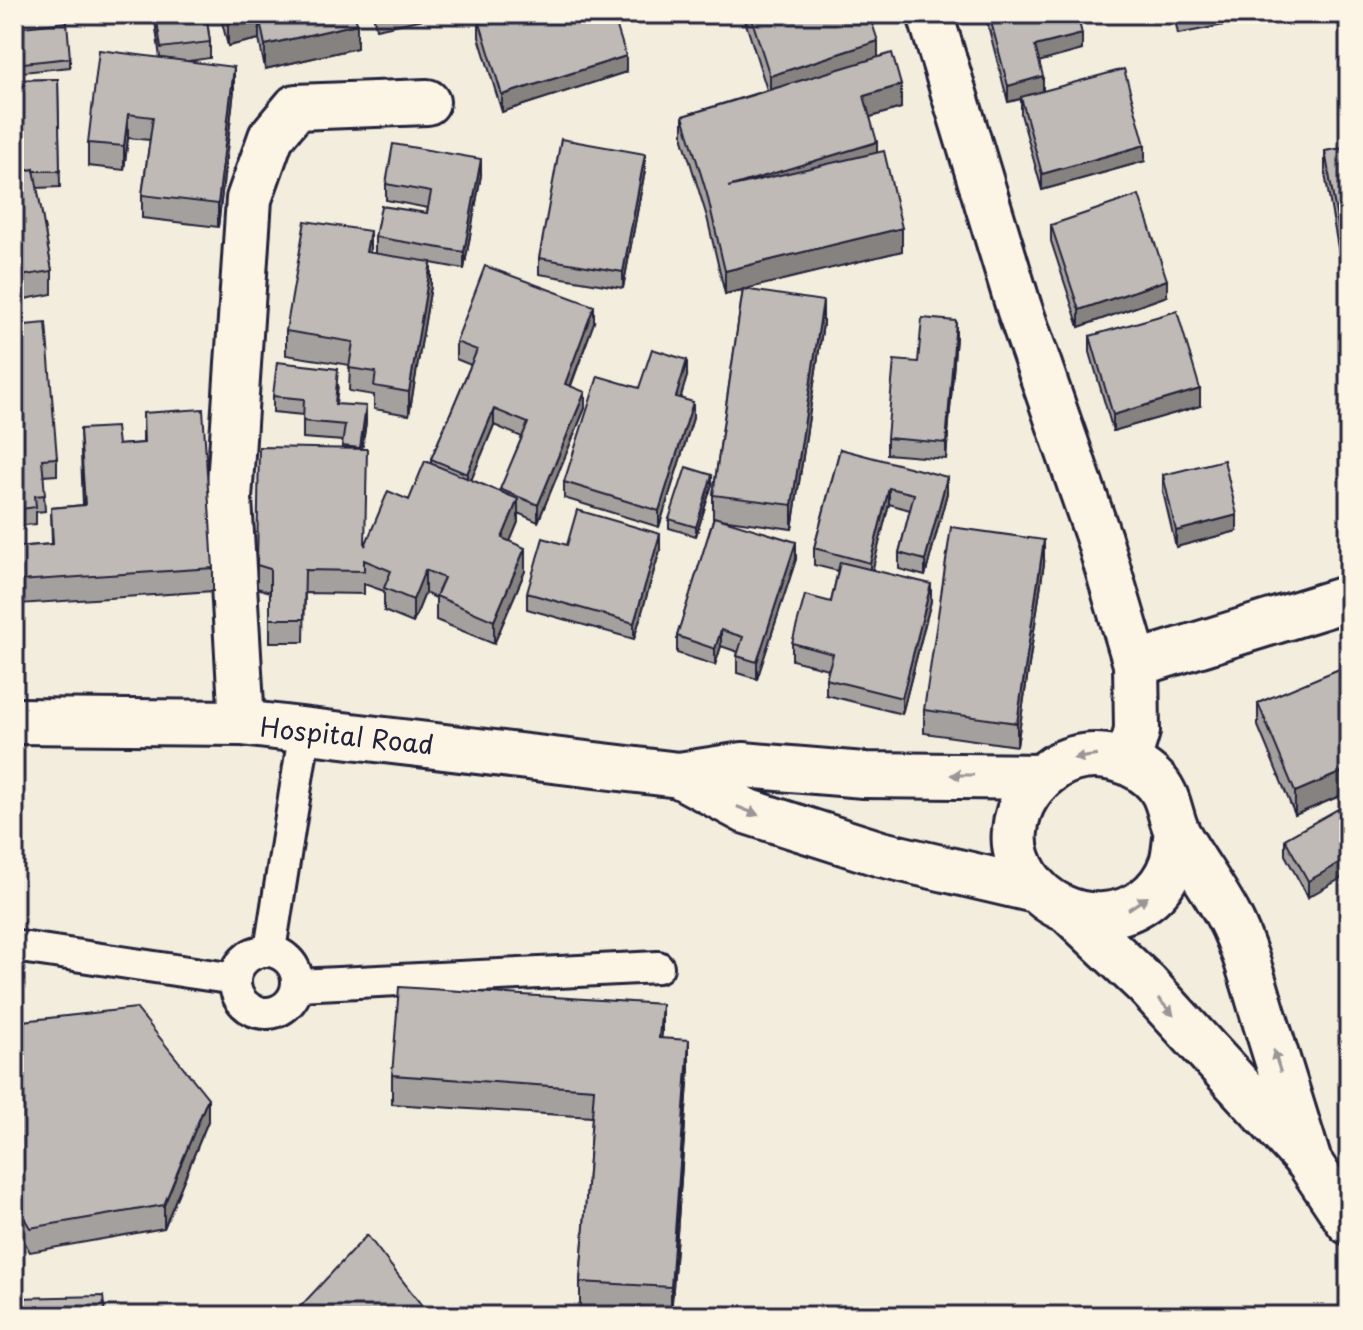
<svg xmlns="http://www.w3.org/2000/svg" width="1363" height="1330" font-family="'Playpen Sans',sans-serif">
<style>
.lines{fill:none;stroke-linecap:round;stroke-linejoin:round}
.lane-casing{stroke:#22223b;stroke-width:36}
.street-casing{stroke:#22223b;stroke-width:50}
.secondary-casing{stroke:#22223b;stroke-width:50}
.lane{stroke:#fcf5e5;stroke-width:30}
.street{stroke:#fcf5e5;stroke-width:44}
.secondary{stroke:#fcf5e5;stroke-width:44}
.wall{fill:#a4a09d;stroke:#22223b;stroke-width:2;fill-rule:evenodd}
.shaded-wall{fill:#86827f;stroke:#22223b;stroke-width:2}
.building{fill:#bfbab6;stroke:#22223b;stroke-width:2}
.oneway{fill:#9a9698}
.labels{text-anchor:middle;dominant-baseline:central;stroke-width:7;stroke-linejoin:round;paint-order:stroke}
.street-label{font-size:26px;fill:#22223b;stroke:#fcf5e5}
</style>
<rect width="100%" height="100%" fill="#f3edde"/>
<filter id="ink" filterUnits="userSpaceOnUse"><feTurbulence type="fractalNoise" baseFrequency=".0125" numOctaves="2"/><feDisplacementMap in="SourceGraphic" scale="16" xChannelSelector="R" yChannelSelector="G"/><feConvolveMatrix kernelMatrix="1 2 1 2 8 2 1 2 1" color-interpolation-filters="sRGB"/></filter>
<g filter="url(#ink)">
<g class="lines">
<defs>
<path id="lane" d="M14 946 235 979
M270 950 305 729
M235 982a31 31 0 1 1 62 0a31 31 0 1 1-62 0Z
M298 985 658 967"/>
<path id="street" d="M930 14 1019 308 1099 539 1136 664 1137 731 1128 761
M1136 664 1349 598
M242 723 229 499 249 199 271 137 296 107 427 102"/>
<path id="secondary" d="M14 721 242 723 679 775 743 765 864 775 1040 777
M679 775 746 811 881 854 1035 890
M1177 832C1175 842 1175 853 1172 863 1150 927 1063 933 1027 877 1019 864 1013 847 1015 831 1017 804 1033 782 1055 767 1085 749 1125 754 1151 777 1171 794 1168 816 1179 836 1195 864 1215 890 1230 919 1245 949 1254 984 1264 1017 1279 1065 1294 1113 1309 1162
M1071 913 1147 985 1309 1162 1349 1222"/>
</defs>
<!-- lane casing -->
<use href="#lane" class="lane-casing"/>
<!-- street casing -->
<use href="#street" class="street-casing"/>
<!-- secondary casing -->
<use href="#secondary" class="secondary-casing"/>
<!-- lane -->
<use href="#lane" class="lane"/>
<!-- street -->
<use href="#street" class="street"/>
<!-- secondary -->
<use href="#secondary" class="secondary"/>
</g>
<!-- wall -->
<path class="wall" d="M154 14H206L210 42V58L188 61 234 90 218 227 142 218V195L150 140 128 138 124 170 88 166V143L160 58Z
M220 14H355L357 48 265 69 259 39 228 46Z
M373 14H448L376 29Z
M743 14H869L878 57 901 108 870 117 877 153 902 251 744 289 823 324 792 529 720 519 796 559 757 679 737 673V656L738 652 721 646 715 665 677 653V636L714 518H713V495L743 290 725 294 707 217 683 139V116L767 90Z
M985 14H1077L1082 50 1039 61 1043 91 1145 161 1042 190 1021 114V99L1008 102Z
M1174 14H1270V16L1178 34Z
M1339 14H1349V53Z
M479 20 626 72 502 112 479 37Z
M14 28 70 58V67L14 73Z
M58 79 60 187 37 188 52 271V294L14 301V80Z
M1349 147V257L1340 259 1325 174V151Z
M645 170 623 288 539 274V258Z
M481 175 464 269 431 263V286L409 415 374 409V395L349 391 350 365 286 355V331L370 253 375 254V237L427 213 428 208 386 200V184Z
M1051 225 1167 296 1079 327 1051 241Z
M594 322 571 386 585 408 538 522 518 513V522L510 541 525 571 494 644 436 620V598L425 593 413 623 384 611V591L364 584V594L305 593 304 642H270V592L257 588V565L342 448 343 441 303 438V415L273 412V396L338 385 336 404 366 422 362 449 365 545 409 500 431 464V459L471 365 456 359V342ZM494 425 522 437 500 492 471 480Z
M14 326 57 458V475L43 476 45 511 36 512V524L14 526Z
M1090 336 1200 406 1113 431 1090 352Z
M956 337 946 459 887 454V438L918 362Z
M687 376 680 398 693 418 659 527 564 498V482L639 388Z
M143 413 213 568V591L19 604 18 595V609H14V565L18 590 16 547 52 544 51 508 83 505 80 429 118 445 143 443Z
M840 449 947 493 925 576 899 569V553L910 510 889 504 872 570 931 601 902 714 826 695V679L828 669 792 660V643L831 602 838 571 814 565V548Z
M1163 475 1237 531 1176 547 1163 492Z
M712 484 696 536 669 528V519Z
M567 545 660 550 634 639 527 609V593Z
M1044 563 1017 746 924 733V710Z
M1349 665V792L1295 815 1258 726V703Z
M1349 803 1308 897 1285 855V839Z
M14 1022 208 1121 164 1228 30 1252 14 1224Z
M661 1038 689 1069 671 1316 580 1310V1282L592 1117 392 1104V1075Z"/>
<!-- shaded-wall -->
<path class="shaded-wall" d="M259 16V39L228 46V23Z
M357 24V48L265 69V45Z
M1082 34V50L1035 63V46Z
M878 41V65L770 100V76Z
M626 56V72L502 112V95Z
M234 67V90L218 227V204Z
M1043 76V93L1008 102V86Z
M901 85V108L864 119V96Z
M128 114V138L124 170V146Z
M877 142V165L728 187Z
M1145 145V161L1042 190V174Z
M645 154V170L623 288V272Z
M481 159V175L464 269V252Z
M902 228V251L725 294V271Z
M370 231V254L366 252Z
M431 262V286L409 415V392Z
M1167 280V296L1079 327V310Z
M823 301V324L792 529V505Z
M594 306V322L565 400V384Z
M956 321V337L946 459V443Z
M687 360V376L676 413V397Z
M1200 389V406L1113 431V415Z
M585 392V408L538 522V505Z
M693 402V418L659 527V511Z
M366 406V422L360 464V448Z
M494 409V425L467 490V474Z
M712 475V484L696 536V527Z
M947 477V493L925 576V560Z
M889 488V504L870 580V563Z
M518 499V522L502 561V538Z
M1237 515V531L1176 547V531Z
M660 534V550L634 639V623Z
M1044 540V563L1017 746V723Z
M796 542V559L757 679V662Z
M525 548V571L494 644V621Z
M425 570V593L413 623V600Z
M931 584V601L902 714V698Z
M721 630V646L715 665V649Z
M1349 769V792L1295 815V792Z
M1349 858V874L1308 897V881Z
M662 1004V1033L659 1067V1038Z
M689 1040V1069L671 1316V1287Z
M208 1098V1121L164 1228V1205Z"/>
<!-- building -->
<path class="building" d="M156 14H206L210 42 161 48Z
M226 14H355L357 24 265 45 259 16 228 23Z
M499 14H613L626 56 502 95 479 20Z
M750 14H869L878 41 770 76Z
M989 14H1077L1082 34 1035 46 1043 76 1008 86Z
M1177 14H1198L1178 18Z
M1345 14H1349V29Z
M67 22 70 58 14 64V28Z
M99 50 234 67 218 204 142 195 153 117 128 114 124 146 88 143Z
M892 53 901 85 864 96 877 142 728 187 884 151 902 228 725 271 707 194 683 116Z
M1124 69 1145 145 1042 174 1021 97Z
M58 79 60 171H34V169L14 172V80Z
M561 139 645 154 623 272 539 258Z
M393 144 481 159 464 252 375 237 381 206 427 213 431 192 386 184Z
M1349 147V234L1340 236 1325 151Z
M34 169 52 271 14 277V173Z
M1139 195 1167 280 1079 310 1051 225Z
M305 221 370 231 366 252 431 262 409 392 374 386 376 372 349 368 353 342 286 331Z
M485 266 594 306 565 384 585 392 538 505 500 489 528 423 494 409 467 474 431 459 477 350 456 342Z
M743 289 823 301 792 505 713 495Z
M1177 311 1200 389 1113 415 1090 336Z
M922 318 956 321 946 443 887 438 894 360 918 362Z
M46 323 57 458 42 459 45 495 35 496 36 507 14 510V326Z
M652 349 687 360 676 397 693 402 659 511 564 482 598 376 639 388Z
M277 362 338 369 335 404 366 406 360 448 342 446 345 425 303 421 304 399 273 396Z
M203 409 213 568 19 581 16 547 53 544 51 508 85 505 80 429 116 427 118 445 144 443 143 413Z
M259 447 367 449 365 546 388 491 409 500 425 461 518 499 502 538 525 548 494 621 436 596 444 578 425 570 413 600 384 588 391 571 364 560V571L305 570 304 619H270V569L257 565Z
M840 449 947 477 925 560 899 553 914 494 889 488 870 563 814 548Z
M1224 460 1237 515 1176 531 1163 475Z
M686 467 712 475 696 527 669 519Z
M577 510 660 534 634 623 527 593 543 538 567 545Z
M714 517 796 542 757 662 737 656 743 637 721 630 715 649 677 636Z
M951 527 1044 540 1017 723 924 710Z
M840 562 931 584 902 698 826 679 833 654 792 643 805 595 831 602Z
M14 565 18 592 14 593Z
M1349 665V769L1295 792 1258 703Z
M1349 803V858L1308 881 1285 839Z
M399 987 662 1004 659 1038 689 1040 671 1287 580 1282 594 1089 392 1075Z
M136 1008 208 1098 164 1205 30 1228 14 1201V1022Z
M367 1235 430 1316H303L298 1309Z
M103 1296 105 1316H14V1298Z"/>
<!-- one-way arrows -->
<defs><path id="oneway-solid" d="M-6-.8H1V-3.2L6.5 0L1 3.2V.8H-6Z" transform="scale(2)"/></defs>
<g class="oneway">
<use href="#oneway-solid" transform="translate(1085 757) rotate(172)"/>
<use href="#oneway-solid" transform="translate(962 775) rotate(-180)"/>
<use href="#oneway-solid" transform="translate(748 811) rotate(22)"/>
<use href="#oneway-solid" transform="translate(1138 903) rotate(-33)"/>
<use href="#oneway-solid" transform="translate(1166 1007) rotate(48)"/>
<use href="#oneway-solid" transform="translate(1277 1061) rotate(-107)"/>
</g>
</g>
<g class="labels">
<!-- street labels -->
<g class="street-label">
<text transform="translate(347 735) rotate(6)">Hospital Road</text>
</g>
</g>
<!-- margin -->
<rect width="1363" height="1330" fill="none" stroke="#fcf5e5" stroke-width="48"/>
<rect x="24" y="24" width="1315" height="1282" fill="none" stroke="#22223b" stroke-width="3" filter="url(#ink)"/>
</svg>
